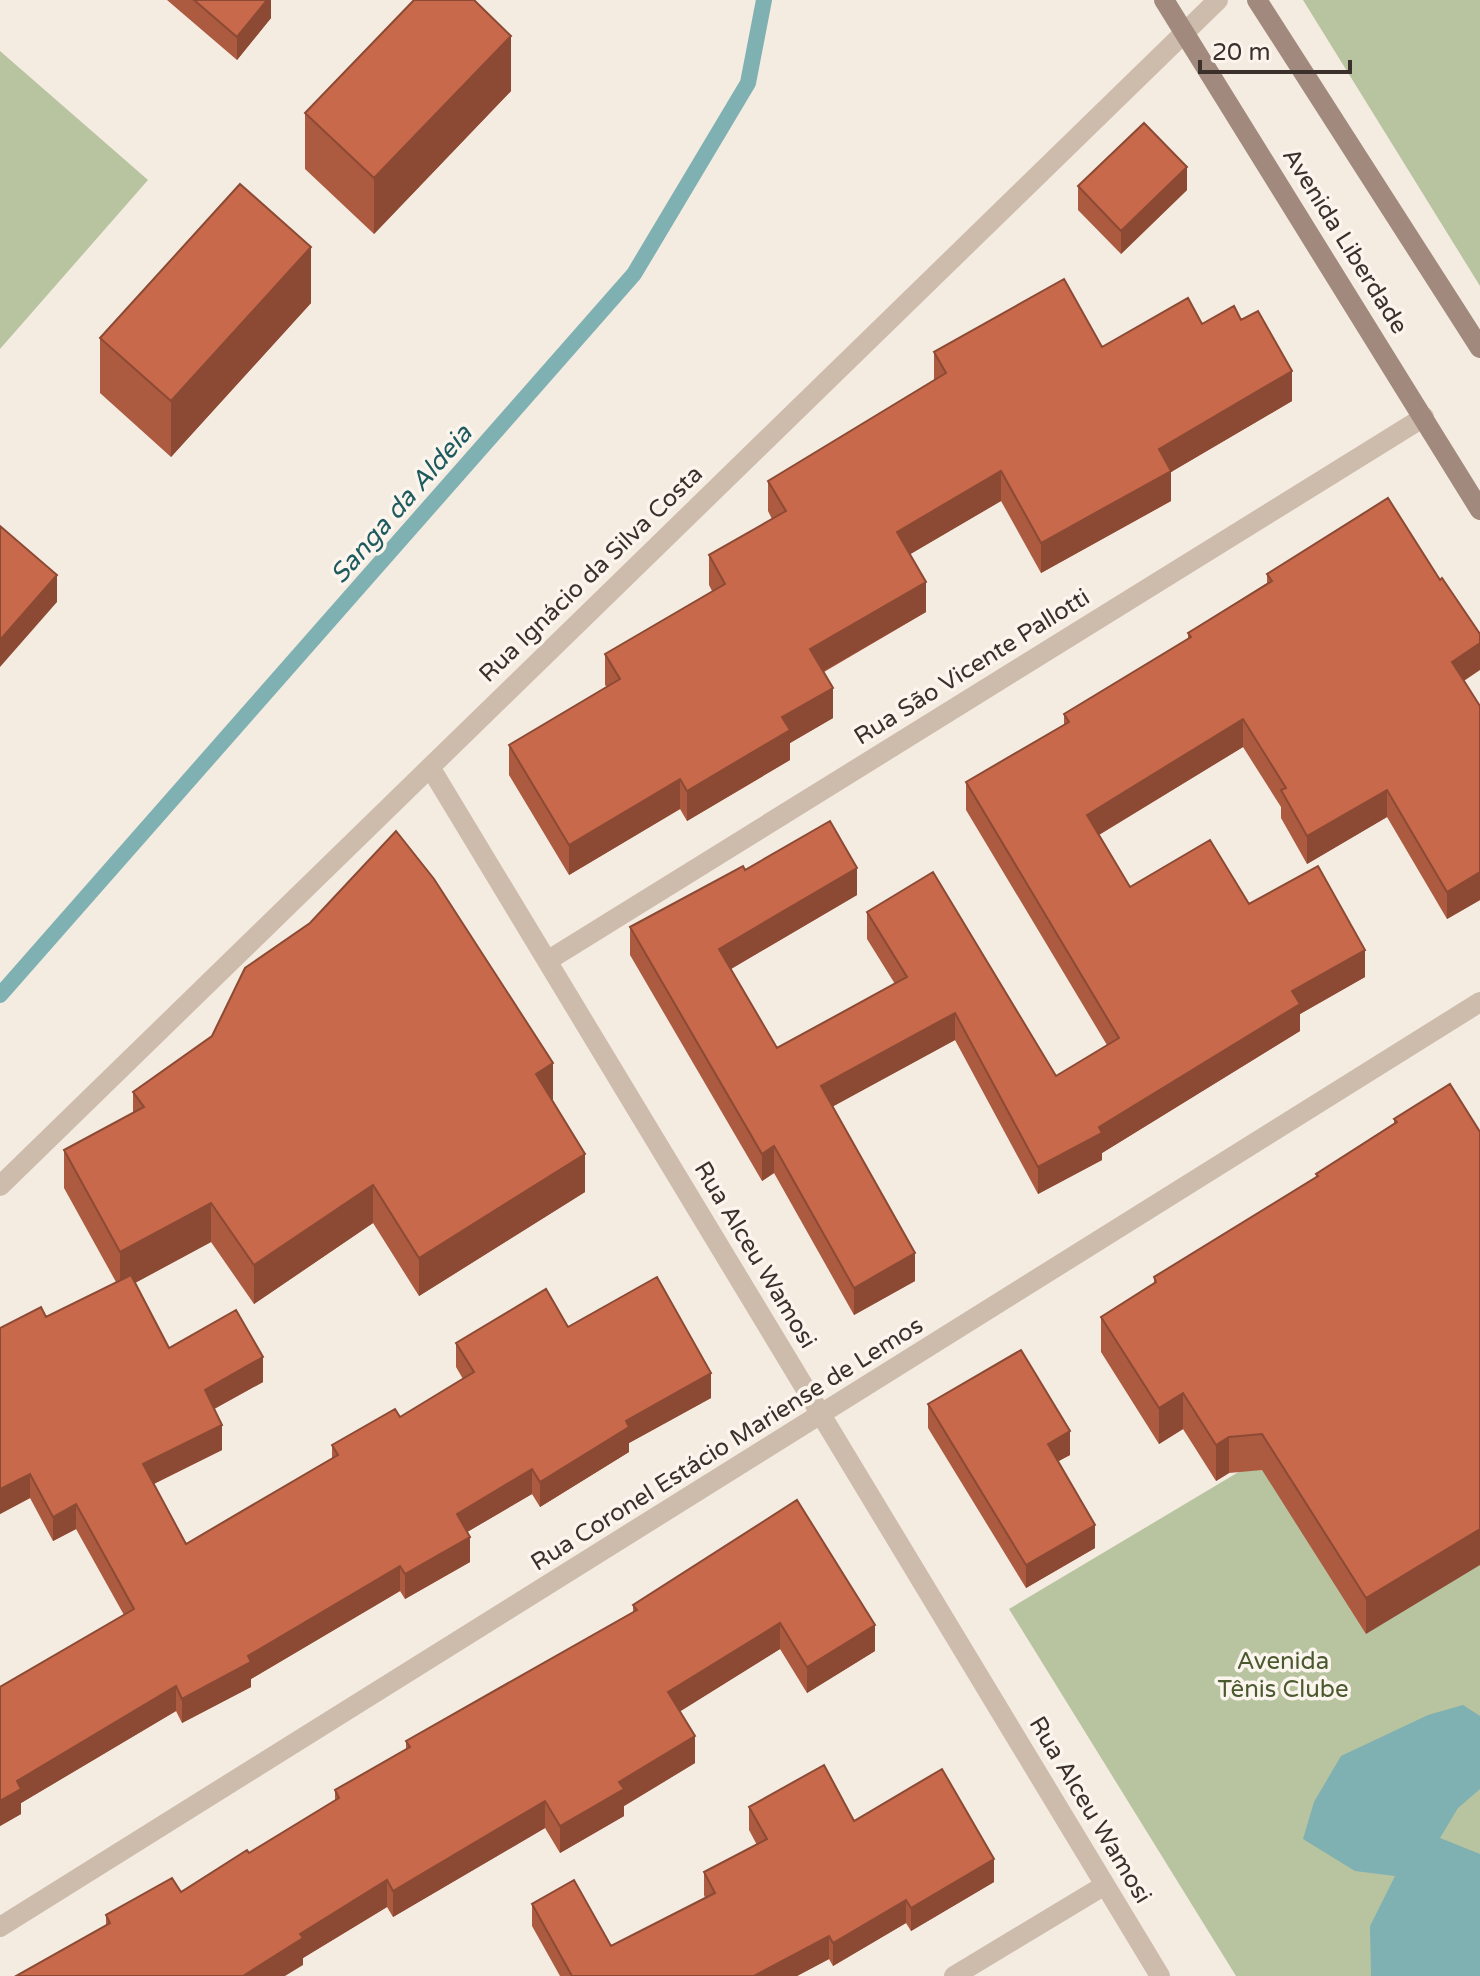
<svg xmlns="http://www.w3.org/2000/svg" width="1480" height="1976" font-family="'Varela Round',sans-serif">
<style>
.green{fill:#b8c4a0}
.water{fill:#7fb0b2}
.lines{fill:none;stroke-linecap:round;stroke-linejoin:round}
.stream{stroke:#7fb0b2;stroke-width:16}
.street{stroke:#cdbbac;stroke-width:20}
.secondary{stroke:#a18a7d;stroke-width:20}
.wall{fill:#ac5a40}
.shaded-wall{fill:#8c4a34}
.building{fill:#c8694b;stroke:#8c4a34;stroke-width:2}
.labels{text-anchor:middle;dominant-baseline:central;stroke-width:7;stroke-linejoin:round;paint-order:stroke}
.street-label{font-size:24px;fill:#3b302b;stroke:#fbf5ee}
.park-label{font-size:24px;fill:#4a5a2e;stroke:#fbf5ee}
.water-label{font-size:26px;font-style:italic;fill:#1f5a5e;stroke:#fbf5ee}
</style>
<rect width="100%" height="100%" fill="#f4ebe1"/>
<!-- green -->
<path class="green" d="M1303 0H1480V286Z
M0 51 148 180 0 349Z
M1480 1328V1976H1236L1009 1609Z"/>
<!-- water -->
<path class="water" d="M1463 1705 1480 1716V1789L1458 1808 1440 1838 1480 1854V1976H1371L1370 1926 1395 1876 1355 1871 1303 1839 1314 1802 1341 1756 1428 1715Z"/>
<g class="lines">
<!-- stream -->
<path class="stream" d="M0 995 634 274 748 83 764 0"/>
<!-- street -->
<path class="street" d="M430 767 1160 1976
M547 961 1424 417
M0 1186 1218 0
M0 1927 1480 1002
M954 1976 1105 1885"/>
<!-- secondary -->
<path class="secondary" d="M1164 0 1480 510
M1257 0 1480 348"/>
</g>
<!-- wall -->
<path class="wall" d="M167 0H271V18L237 60Z
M511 91 374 234 305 169V113Z
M1078 186 1187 190 1121 254 1078 210Z
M311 303 171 457 100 393V338Z
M1202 324 1292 401 1171 472V501L1041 573 1001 501 910 554 926 612 824 672 833 718 790 743V760L687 821 680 809 569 875 509 775V745L607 687 605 685V654L712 591 709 585V555L772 519 768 511V481L934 380V352L1102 347Z
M1267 574 1464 681 1480 706V900L1447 919 1387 817 1307 864 1281 818V807L1243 747 1099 835 1130 887 1249 904 1365 977 1300 1014V1031L1102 1153V1160L1038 1194 955 1040 833 1106 915 1281 854 1315 774 1173 762 1181 630 955V927L745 870 857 895 731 969 777 1048 895 984 867 939V912L1056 1076 1107 1045 966 810V782L1064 725V714L1188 639V633L1267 583Z
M1450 1084 1366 1634 1262 1470 1229 1473 1216 1481 1183 1429 1159 1444 1101 1352V1317L1154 1283V1277L1316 1177V1174L1394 1123V1119Z
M133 1092 553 1101 585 1192 419 1296 373 1223 254 1304 211 1242 135 1283 169 1348 263 1382 214 1409 222 1450 154 1484 186 1544 332 1458V1445L400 1417 463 1379 456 1367V1343L568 1327 711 1398 629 1443V1452L540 1507 532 1494 467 1532 470 1562 405 1599 400 1591 251 1679V1687L182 1723 176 1711 21 1803V1814L0 1826V1687L124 1615 76 1529 53 1541 30 1498 0 1514V1328L46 1317 116 1282 64 1188V1150L133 1113Z
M928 1404 1070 1455 1058 1461 1095 1548 1026 1588 928 1428Z
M797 1500 875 1651 807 1693 780 1649 680 1711 695 1763 624 1806V1816L560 1853 545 1828 393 1917 387 1907 303 1958V1965L106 1925V1915L181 1892 249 1853 335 1800V1790L406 1749V1741L633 1612V1605Z
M749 1807 854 1821 994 1882 911 1931 906 1923 833 1966 829 1959 797 1976H560L532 1926V1904L611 1946 705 1898 704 1895V1872L757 1845 749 1830Z"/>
<!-- shaded-wall -->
<path class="shaded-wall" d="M267 0H271V18L237 60V37Z
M511 36V91L374 234V178Z
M1187 167V190L1121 254V231Z
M311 247V303L171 457V401Z
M1292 371V401L1171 472V501L1041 573V543L1159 449Z
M1001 471V501L897 562V532Z
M57 575V602L0 667V640Z
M926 582V612L810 679V649Z
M1480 643V670L1452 689V662Z
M833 688V718L790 743V760L687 821V791L782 717Z
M1243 719V747L1087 842V815Z
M680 779V809L569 875V845Z
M1387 790V817L1307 864V836Z
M857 868V895L719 976V949Z
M1480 872V900L1447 919V892Z
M1365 950V977L1300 1014V1031L1102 1153V1160L1038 1194V1167L1292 991Z
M955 1013V1040L821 1113V1086Z
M553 1063V1101L536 1074Z
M774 1146V1173L762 1181V1154Z
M585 1154V1192L419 1296V1258Z
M373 1185V1223L254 1304V1265Z
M211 1203V1242L120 1291V1252Z
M915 1253V1281L854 1315V1288Z
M263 1357V1382L205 1414V1390Z
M711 1373V1398L629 1443V1452L540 1507V1482L626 1421Z
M1183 1393V1429L1159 1444V1408Z
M222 1425V1450L143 1489V1464Z
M1070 1431V1455L1048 1467V1444Z
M1229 1437V1473L1216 1481V1445Z
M532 1469V1494L457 1538V1514Z
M30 1474V1498L0 1514V1489Z
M76 1504V1529L53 1541V1517Z
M1095 1525V1548L1026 1588V1565Z
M1480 1529V1565L1366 1634V1598Z
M470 1537V1562L405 1599V1574Z
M400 1566V1591L251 1679V1687L182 1723V1699L248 1656Z
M780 1623V1649L668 1719V1692Z
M875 1625V1651L807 1693V1667Z
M176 1686V1711L21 1803V1814L0 1826V1801L17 1781Z
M695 1736V1763L624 1806V1816L560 1853V1826L619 1782Z
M545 1801V1828L393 1917V1891Z
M994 1859V1882L911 1931V1908Z
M387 1880V1907L303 1958V1965L285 1976H243L300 1934Z
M906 1900V1923L833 1966V1943Z
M829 1936V1959L797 1976H754Z"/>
<!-- building -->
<path class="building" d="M194 0H267L237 37Z
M414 0H474L511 36 374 178 305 113Z
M1144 123 1187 167 1121 231 1078 186Z
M240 184 311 247 171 401 100 338Z
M1064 279 1102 347 1188 298 1202 324 1234 306 1241 320 1258 311 1292 371 1159 449 1171 471 1041 543 1001 471 897 532 926 582 810 649 833 688 782 717 790 730 687 791 680 779 569 845 509 745 620 679 605 654 725 584 709 555 786 511 768 481 946 373 934 352Z
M1388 498 1440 580 1442 578 1480 634V643L1452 662 1480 706V872L1447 892 1387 790 1307 836 1281 790 1286 788 1243 719 1087 815 1130 887 1210 840 1249 904 1318 866 1365 950 1292 991 1300 1004 1099 1127 1102 1133 1038 1167 955 1013 821 1086 915 1253 854 1288 774 1146 762 1154 630 927 743 866 745 870 830 821 857 868 719 949 777 1048 907 977 867 912 933 872 1056 1076 1119 1038 966 782 1069 722 1064 714 1191 637 1188 633 1272 581 1267 574Z
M0 526 57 575 0 640Z
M396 831 434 879 553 1063 536 1074 585 1154 419 1258 373 1185 254 1265 211 1203 120 1252 64 1150 144 1107 133 1092 212 1036 245 968 310 923Z
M1450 1084 1480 1132V1529L1366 1598 1262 1434 1229 1437 1216 1445 1183 1393 1159 1408 1101 1317 1156 1282 1154 1277 1318 1176 1316 1174 1397 1122 1394 1119Z
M131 1275 169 1348 236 1310 263 1357 205 1390 222 1425 143 1464 186 1544 338 1455 332 1445 395 1409 400 1417 474 1372 456 1343 546 1289 568 1327 657 1277 711 1373 626 1421 629 1427 540 1482 532 1469 457 1514 470 1537 405 1574 400 1566 248 1656 251 1662 182 1699 176 1686 17 1781 21 1789 0 1801V1687L134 1609 76 1504 53 1517 30 1474 0 1489V1328L41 1307 46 1317Z
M1021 1350 1070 1431 1048 1444 1095 1525 1026 1565 928 1404Z
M797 1500 875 1625 807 1667 780 1623 668 1692 695 1736 619 1782 624 1789 560 1826 545 1801 393 1891 387 1880 300 1934 303 1938 243 1976H16L110 1923 106 1915 172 1878 181 1892 247 1850 249 1853 339 1798 335 1790 410 1747 406 1741 637 1610 633 1605Z
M824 1765 854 1821 942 1769 994 1859 911 1908 906 1900 833 1943 829 1936 754 1976H572L532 1904 574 1880 611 1946 715 1893 704 1872 767 1839 749 1807Z"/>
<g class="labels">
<!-- street labels -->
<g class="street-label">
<text transform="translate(1345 241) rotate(58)">Avenida Liberdade</text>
<text transform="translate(591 574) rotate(-44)">Rua Ignácio da Silva Costa</text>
<text transform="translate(972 667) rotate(-32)">Rua São Vicente Pallotti</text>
<text transform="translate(755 1255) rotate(59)">Rua Alceu Wamosi</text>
<text transform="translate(727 1444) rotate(-32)">Rua Coronel Estácio Mariense de Lemos</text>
<text transform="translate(1090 1810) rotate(59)">Rua Alceu Wamosi</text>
</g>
<!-- park labels -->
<g class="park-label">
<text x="1283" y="1661">Avenida<tspan x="1283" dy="28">Tênis Clube</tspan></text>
</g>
<!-- water labels -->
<g class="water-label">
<text transform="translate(401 504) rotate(-49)">Sanga da Aldeia</text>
</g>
</g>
<!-- scale -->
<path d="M1200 60v12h150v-12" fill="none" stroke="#3b302b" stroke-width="4"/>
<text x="1212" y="60" font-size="24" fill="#3b302b" stroke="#fbf5ee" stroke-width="6" paint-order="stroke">20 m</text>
</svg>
